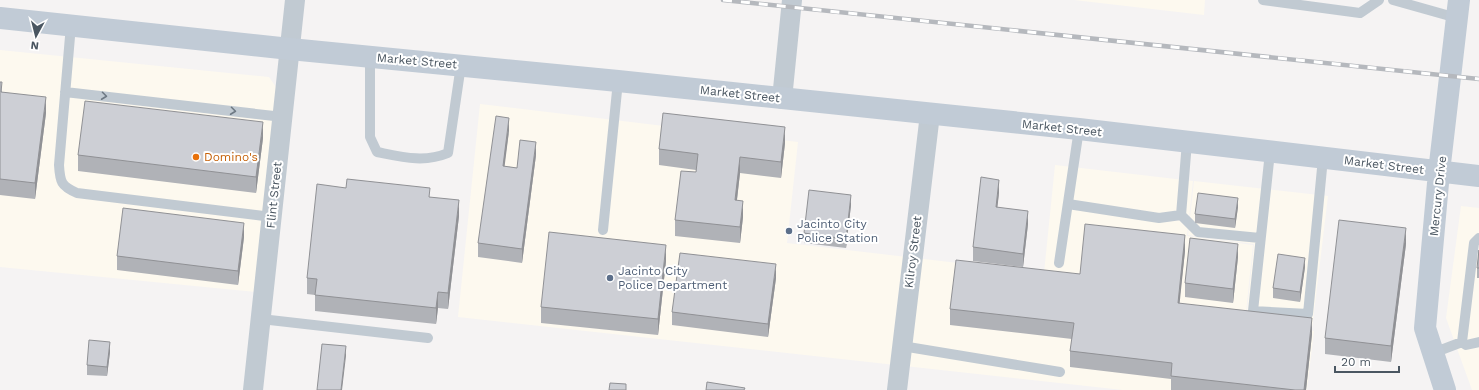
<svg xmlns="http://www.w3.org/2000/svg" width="1479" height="390" font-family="'Work Sans',sans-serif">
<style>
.commercial{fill:#fdf9ef}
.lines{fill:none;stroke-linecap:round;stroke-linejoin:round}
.service{stroke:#c1cad2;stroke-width:10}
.minor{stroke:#c1cad2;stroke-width:20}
.secondary{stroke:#c1cbd6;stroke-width:22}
.rail-casing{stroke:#b5b8bd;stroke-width:4.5}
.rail{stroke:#fff;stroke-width:3;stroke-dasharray:9;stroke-linecap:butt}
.wall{fill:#b0b2b7}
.shaded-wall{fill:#909195}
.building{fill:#cdcfd5;stroke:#909195}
.oneway{stroke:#6e7983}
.food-dot{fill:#e8710a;stroke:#fff;stroke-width:1.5}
.service-dot{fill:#5c6f8a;stroke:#fff;stroke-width:1.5}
.labels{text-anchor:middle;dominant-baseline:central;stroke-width:4;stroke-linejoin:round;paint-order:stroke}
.street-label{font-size:12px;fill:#4a5661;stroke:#fff}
.food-label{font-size:12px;fill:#c56008;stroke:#fff;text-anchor:start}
.service-label{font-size:12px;fill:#4e5e75;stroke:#fff;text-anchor:start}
</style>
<rect width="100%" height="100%" fill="#f5f3f3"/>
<!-- commercial -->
<path class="commercial" d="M1074 0H1205L1204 15Z
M0 50 269 77 278 90 256 292 0 267Z
M480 104 798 142 787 243 1044 273 1055 165 1193 181 1187 236 1253 245 1245 322 1314 331 1307 390H1123L458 317Z
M1194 181 1328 196 1312 329 1246 321 1254 244 1188 235Z
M1461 206 1479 208V390H1472L1446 318Z"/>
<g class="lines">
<!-- service -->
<path class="service" d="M1263 0 1360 13 1379 0
M1393 0 1457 18
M71 25 59 165C60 182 61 186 77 193L272 217
M370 57V137L377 152C402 157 424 163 448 153L461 65
M65 92 283 117
M1270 152 1253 311 1308 314 1323 158
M1068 204 1159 218 1181 215 1187 142
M1181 215 1198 232 1260 238
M603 230 618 81
M1059 263 1079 129
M261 319 428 338
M1462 342 1474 243 1479 238
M902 346 1060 372
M1433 353 1462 342 1466 345 1479 342"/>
<!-- minor -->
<path class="minor" d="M782 99 792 0
M253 390 295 0
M897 390 930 114"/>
<!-- secondary -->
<path class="secondary" d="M0 18 290 49 618 81 1079 129 1479 176
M1445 390 1425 328 1439 172 1459 0"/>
<defs>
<path id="rail" d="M723 0 1479 79"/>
</defs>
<!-- rail casing -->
<use href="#rail" class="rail-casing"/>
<!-- rail -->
<use href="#rail" class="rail"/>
</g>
<!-- wall -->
<path class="wall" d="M0 82 2 92 46 113 35 199 0 195Z
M509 131 504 166 517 168 536 155 522 263 478 257V243Z
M263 138 256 193 78 171V155Z
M785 143 781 178 740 173 737 200 743 217 740 243 675 236V220L696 172V170L659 165V149Z
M346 188 430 197 459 216 448 309 438 308 436 324 315 311V295L307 294V278Z
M999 193 997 207 1028 224 1023 267 973 261V247Z
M851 205 846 248 804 243V233Z
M1238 207 1235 228 1195 223V214Z
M244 237 238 285 117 270V256Z
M1406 244 1391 362 1325 354V338Z
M1479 250V278H1477V268Z
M1185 251 1179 303 1312 334 1306 390H1171V379L1070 367V351L1072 339 950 325V309L1080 274Z
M1238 257 1233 303 1185 297V283Z
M666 261 658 335 541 323V307Z
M1305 267 1300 302 1273 298V288Z
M776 278 768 337 672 325V312Z
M110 352 107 376 87 375V365Z"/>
<!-- shaded-wall -->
<path class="shaded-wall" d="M46 97V113L35 199V183Z
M509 118V131L503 179V166Z
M263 122V138L256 193V177Z
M785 127V143L781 178V162Z
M536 142V155L522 263V249Z
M740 157V173L735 216V200Z
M999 180V193L996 220V207Z
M851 195V205L846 248V239Z
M1238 198V207L1235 228V219Z
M459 200V216L448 309V293Z
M743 201V217L740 243V227Z
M1028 211V224L1023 267V254Z
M244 223V237L238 285V271Z
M1406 228V244L1391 362V346Z
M1185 235V251L1178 319V303Z
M1238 244V257L1233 303V289Z
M666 245V261L658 335V319Z
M1305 258V267L1300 302V292Z
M776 264V278L768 337V324Z
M438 292V308L436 324V308Z
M1312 318V334L1306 390H1304Z
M110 342V352L107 376V367Z
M346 346V356L342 390H341Z"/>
<!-- building -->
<path class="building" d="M0 82H2L1 92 46 97 35 183 0 179Z
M85 101 263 122 256 177 78 155Z
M663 113 785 127 781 162 740 157 735 200 743 201 740 227 675 220 681 171 696 172 698 154 659 149Z
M496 116 509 118 503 166 517 168 520 140 536 142 522 249 478 243Z
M981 177 999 180 996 207 1028 211 1023 254 973 247Z
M347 179 430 188 429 197 459 200 448 293 438 292 436 308 315 295 317 279 307 278 317 184 346 188Z
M809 190 851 195 846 239 804 233Z
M1198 193 1238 198 1235 219 1195 214Z
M123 208 244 223 238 271 117 256Z
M1339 220 1406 228 1391 346 1325 338Z
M1085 224 1185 235 1178 303 1312 318 1304 390H1295L1171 376 1172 363 1070 351 1074 323 950 309 956 260 1080 274Z
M549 232 666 245 658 319 541 307Z
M1190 238 1238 244 1233 289 1185 283Z
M1479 250V268H1477Z
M680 253 776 264 768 324 672 312Z
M1278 254 1305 258 1300 292 1273 288Z
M89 340 110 342 107 367 87 365Z
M322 344 346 346 341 390H317Z
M707 382 745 388 744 390H706Z
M610 383 626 384V390H609Z"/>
<!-- one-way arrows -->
<defs><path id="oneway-chevron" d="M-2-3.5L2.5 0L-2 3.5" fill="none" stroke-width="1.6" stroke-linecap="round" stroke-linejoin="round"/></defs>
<g class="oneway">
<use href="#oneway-chevron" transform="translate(104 96) rotate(7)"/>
<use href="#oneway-chevron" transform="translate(233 111) rotate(7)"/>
</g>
<!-- markers -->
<circle class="food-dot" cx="196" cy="157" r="4"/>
<g class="service-dot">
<circle cx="789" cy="231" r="4"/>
<circle cx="610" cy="278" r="4"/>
</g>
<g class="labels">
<!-- street labels -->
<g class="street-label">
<text transform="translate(417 61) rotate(5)">Market Street</text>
<text transform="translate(740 94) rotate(6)">Market Street</text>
<text transform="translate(1062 128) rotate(6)">Market Street</text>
<text transform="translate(1384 165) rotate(7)">Market Street</text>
<text transform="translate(274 195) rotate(-84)">Flint Street</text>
<text transform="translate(1438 196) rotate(-84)">Mercury Drive</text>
<text transform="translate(913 252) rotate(-83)">Kilroy Street</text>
</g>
<!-- food labels -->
<g class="food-label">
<text x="204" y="157">Domino's</text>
</g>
<!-- service labels -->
<g class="service-label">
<text x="797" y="224">Jacinto City<tspan x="797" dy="14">Police Station</tspan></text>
<text x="618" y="271">Jacinto City<tspan x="618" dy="14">Police Department</tspan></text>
</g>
</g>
<!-- north arrow -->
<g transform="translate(36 36) rotate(187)" stroke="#ffffff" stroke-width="3" paint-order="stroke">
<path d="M0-3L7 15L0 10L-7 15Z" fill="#4a5661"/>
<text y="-6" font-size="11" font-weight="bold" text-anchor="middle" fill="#4a5661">N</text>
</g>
<!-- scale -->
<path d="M1335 366v6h64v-6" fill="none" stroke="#4a5661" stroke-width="2"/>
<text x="1341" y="366" font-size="12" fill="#4a5661" stroke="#ffffff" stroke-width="3" paint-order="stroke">20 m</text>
</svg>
